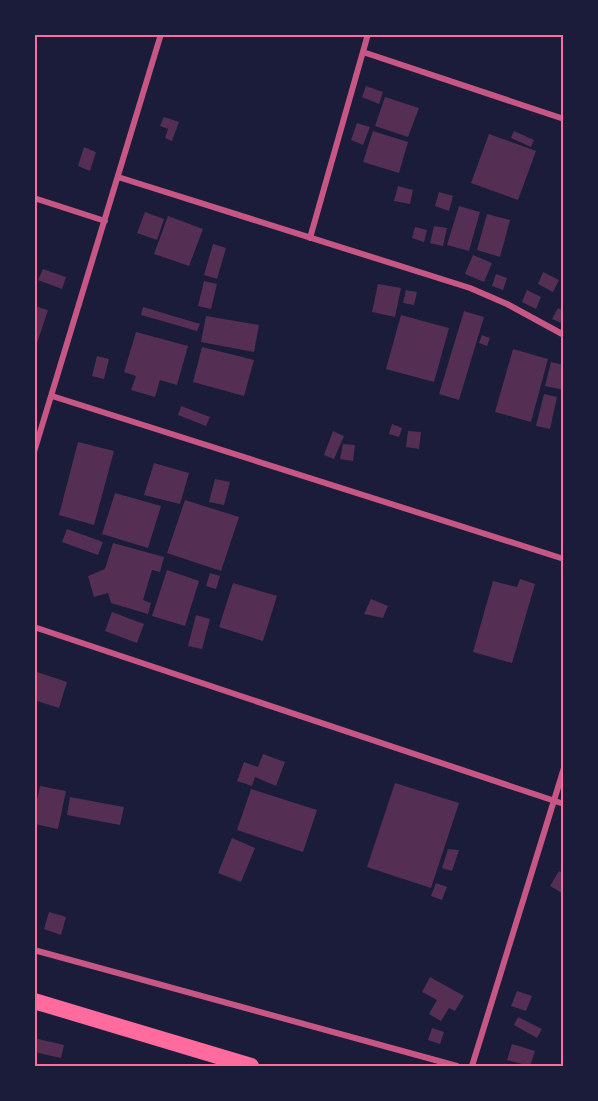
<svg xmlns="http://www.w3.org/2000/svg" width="598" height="1101" font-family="Jost,sans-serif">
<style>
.building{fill:#542f53}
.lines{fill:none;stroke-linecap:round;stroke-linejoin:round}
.minor{stroke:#c65784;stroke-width:6}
.trunk{stroke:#ff6b9d;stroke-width:16}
.neatline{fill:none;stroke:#ff6b9d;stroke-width:2}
</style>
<rect width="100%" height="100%" fill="#1b1b3a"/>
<!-- building -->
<path class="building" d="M366 86 383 92 379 104 362 97Z
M385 97 419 108 408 137 375 126Z
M164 117 179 122 172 141 165 138 168 129 160 126Z
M357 123 370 127 363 145 351 140Z
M373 131 408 142 399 173 363 162Z
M514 131 534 140 531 147 511 138Z
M489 134 536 151 518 200 471 183Z
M84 147 96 152 90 171 78 166Z
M398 186 413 190 410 204 394 201Z
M439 192 453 196 449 211 435 206Z
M459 206 480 212 469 251 447 245Z
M145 212 164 219 157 240 137 233Z
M487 214 510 220 500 257 477 250Z
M168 216 203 229 189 266 154 254Z
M434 226 447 228 443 246 430 243Z
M415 227 427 230 424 242 412 238Z
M213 244 226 248 217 279 204 275Z
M473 255 492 263 484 282 465 274Z
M43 269 66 277 62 289 38 280Z
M543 272 559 280 553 292 538 284Z
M496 274 507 278 503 290 492 286Z
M204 281 217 284 211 309 198 306Z
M378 284 401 288 395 317 372 312Z
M406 290 417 292 414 305 403 303Z
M527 290 541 297 536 309 522 302Z
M34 306 48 310 37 343 34 342Z
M143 307 200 324 197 331 141 315Z
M558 308 564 311V324L552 319Z
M464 311 484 317 459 400 439 394Z
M401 315 449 328 434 382 386 369Z
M206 316 259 325 254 352 201 342Z
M136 332 188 346 177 385 160 380 155 397 131 390 136 376 124 372Z
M482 335 490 338 487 346 479 343Z
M202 347 254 360 244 396 193 382Z
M513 349 548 359 531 422 495 412Z
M97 356 109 359 104 379 92 376Z
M551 362 564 365V390L545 386Z
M544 394 557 397 550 429 536 426Z
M181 406 210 417 206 426 178 415Z
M392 424 402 428 399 437 389 434Z
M333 431 344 436 334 459 324 455Z
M408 431 421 432 419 449 406 447Z
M78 442 114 451 94 525 59 515Z
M343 444 355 445 353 461 340 459Z
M154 463 189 473 180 504 144 495Z
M215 479 230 482 224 505 209 502Z
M115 493 161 506 148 548 102 534Z
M185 500 239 517 221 571 167 553Z
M67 529 103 542 98 555 62 542Z
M113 543 164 557 160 572 152 570 143 600 151 603 148 614 111 603 108 593 94 597 88 576 105 569Z
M167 570 199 581 185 626 152 616Z
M210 573 220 576 216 589 206 586Z
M520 579 535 584 512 663 473 652 493 581 517 587Z
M233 583 277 596 263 641 219 627Z
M371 599 388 606 383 618 364 614Z
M112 612 144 624 137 643 105 631Z
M196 615 210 619 202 649 188 646Z
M34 671 67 682 59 708 34 700Z
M263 754 285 762 276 786 255 777 252 786 237 781 244 762 258 767Z
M395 783 459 803 431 888 367 867Z
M40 786 66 791 58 829 34 824V814Z
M251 789 317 810 303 852 237 830Z
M70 797 124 807 120 825 67 815Z
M232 838 255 848 241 882 218 873Z
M448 849 459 850 452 871 442 868Z
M559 871 564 874 562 893 550 886Z
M436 883 447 887 442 900 431 896Z
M49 912 66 917 61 935 44 929Z
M430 977 464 996 455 1011 449 1008 441 1021 429 1014 437 1000 422 992Z
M517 991 532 996 526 1011 511 1006Z
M518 1017 542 1029 537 1038 514 1025Z
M432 1028 444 1032 440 1044 428 1040Z
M34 1038 64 1045 61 1058 34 1052Z
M512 1044 535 1051 530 1066 507 1060Z"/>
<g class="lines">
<!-- minor -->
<path class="minor" d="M363 52 564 119
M118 177 470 288 507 304 564 335
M34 198 105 221
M310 238 368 34
M52 396 564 559
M34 452 161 34
M34 627 564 804
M34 950 457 1066
M472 1066 564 768"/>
<!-- trunk -->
<path class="trunk" d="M34 1001 251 1066"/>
</g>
<!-- border -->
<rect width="598" height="1101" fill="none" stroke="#1b1b3a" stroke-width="72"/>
<rect x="36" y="36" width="526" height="1029" class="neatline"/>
</svg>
